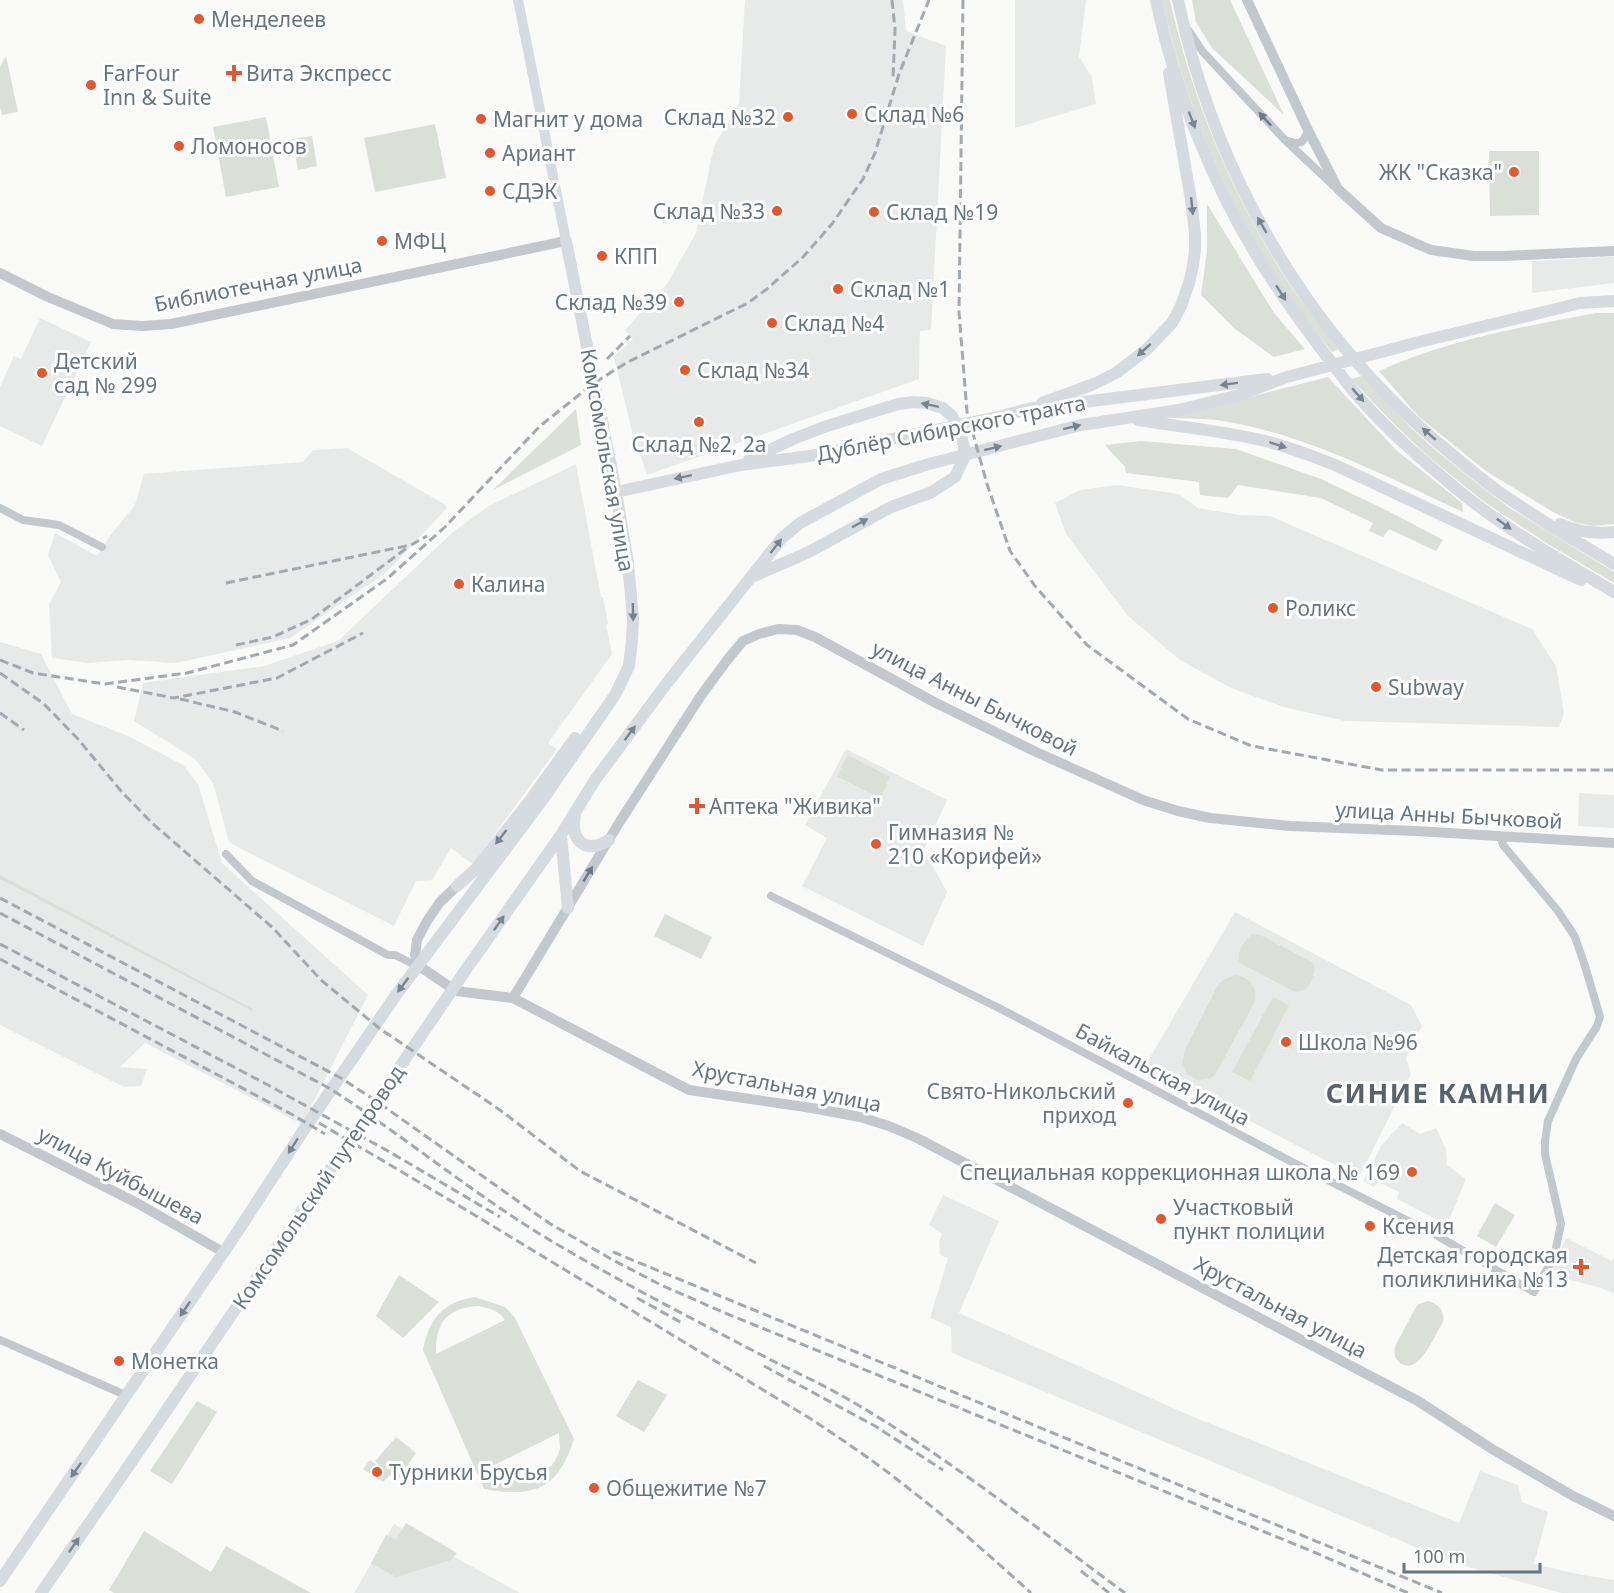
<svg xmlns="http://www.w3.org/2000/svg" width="1614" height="1593" font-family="'Noto Sans',sans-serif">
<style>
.built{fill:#e8e9e9}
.green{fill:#dadfd7;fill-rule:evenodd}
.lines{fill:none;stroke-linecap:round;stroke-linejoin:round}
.minor{stroke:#c3c8cc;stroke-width:8}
.tertiary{stroke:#c3c8cc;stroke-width:10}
.secondary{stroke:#d6dbdf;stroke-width:10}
.primary{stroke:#d6dbdf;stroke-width:12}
.rail{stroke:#a2aab0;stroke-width:3;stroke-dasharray:9 4.5;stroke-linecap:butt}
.oneway{fill:#6a7a87}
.oneway2{fill:#768591}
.poi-dot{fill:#e4572e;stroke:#fff;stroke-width:2}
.labels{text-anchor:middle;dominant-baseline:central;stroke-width:6;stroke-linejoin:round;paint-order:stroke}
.poi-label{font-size:21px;fill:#657683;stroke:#fff;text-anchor:start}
.street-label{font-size:21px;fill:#657683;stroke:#fff}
.district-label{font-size:27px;font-weight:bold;letter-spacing:1.5px;fill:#57646e;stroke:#fff}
</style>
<rect width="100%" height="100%" fill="#fafaf8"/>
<!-- built -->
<path class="built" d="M745 0H903L906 31 946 46 931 330 920 331 919 379 647 475 632 431 614 357 633 339 625 330 667 284 696 233 714 146 739 104Z
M1015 0H1086L1079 57 1092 77 1096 104 1015 128Z
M1606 257H1614V283L1532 293V261Z
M40 318 91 342 42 446 0 426V387L14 356 21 359Z
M347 448 444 504 447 508 387 572 290 638 176 663 129 660 88 663 52 658 49 604 61 582 48 555 55 533 97 556 113 532 135 505 144 474 303 462 313 450Z
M576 464 601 597H603L608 624 606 625 612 654 548 743 557 749 473 864 451 848 432 880 416 881 394 926 247 852 229 842 213 783 195 759 134 721 143 683 264 666 338 641 453 532 489 506Z
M1117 485 1179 494 1198 508 1239 515 1270 516 1532 629 1556 666 1564 713 1559 727 1345 721 1284 707 1231 688 1180 660 1128 616 1066 534 1055 503 1080 490Z
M0 642 41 654 72 714 128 736 183 765 198 784 222 863 368 995 302 1124 145 1043 120 1067 147 1069 141 1086 124 1087 0 1025Z
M846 749 947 800 924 850 947 892 923 946 802 886 827 838 805 825Z
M1579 793 1614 795V828L1578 826Z
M1235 912 1411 1005 1422 1026 1406 1058 1411 1074 1359 1177 1294 1144 1145 1066Z
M1402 1123 1420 1134 1436 1128 1446 1149 1447 1165 1466 1179 1447 1225 1397 1199 1399 1192 1378 1182 1374 1187 1363 1181 1381 1146Z
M943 1195 999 1221 959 1313 1191 1416 1459 1523 1480 1471 1518 1485 1522 1502 1548 1512 1534 1564 1582 1575 1614 1580V1593H1561L1454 1563 952 1353 951 1327 930 1318 948 1258 940 1255 939 1242 942 1234 929 1225Z
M1566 1238 1612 1261 1614 1258V1293L1598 1287 1567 1279 1551 1272Z
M394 1524 520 1593H354Z"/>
<!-- green -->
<path class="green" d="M1162 0H1170C1191 96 1229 187 1281 271 1298 298 1318 323 1338 349L1332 352C1312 327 1291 302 1274 275 1221 190 1184 97 1162 0Z
M1192 0H1230L1284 115 1212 48 1196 22Z
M6 56 18 112 2 115 0 107V66Z
M266 117 279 187 226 197 213 127Z
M435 124 446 178 375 192 364 138Z
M312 136 317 166 298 170 292 139Z
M1489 151H1539V215L1490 216Z
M1207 204 1274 313 1305 349 1274 357 1235 329 1201 295 1207 251Z
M1596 313H1614V524L1592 526 1574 522 1553 512 1486 471 1419 417 1379 371C1447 340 1522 327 1596 313Z
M1362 376 1409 426 1432 447 1470 478 1508 507 1614 572V583L1548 544 1483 501 1430 458 1394 424 1351 379Z
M1328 377 1396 450 1462 503 1463 512C1388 477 1305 434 1223 421 1205 418 1186 419 1168 418Z
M576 409 581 445 493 490Z
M1141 441 1236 449 1321 479 1388 511 1443 540 1436 551 1389 529 1383 537 1369 531 1373 523 1321 498 1238 485 1228 498 1200 495 1199 482 1126 473 1125 467 1105 445Z
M848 755 890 777 880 798 837 776Z
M0 875 253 1009 252 1011 0 879Z
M665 914 712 937 701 959 654 936Z
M1252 934 1260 935 1312 962 1315 970C1311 982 1309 994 1293 991L1240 963C1235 953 1244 941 1252 934Z
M1235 975C1251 977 1258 988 1254 1003L1215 1075 1210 1078 1198 1080 1187 1074 1182 1062 1185 1050 1218 985 1223 980Z
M1273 997 1289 1005 1250 1081 1232 1072Z
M1495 1203 1515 1215 1496 1247 1477 1236Z
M399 1275 439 1302 403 1338 376 1316Z
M475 1297 505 1307 515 1318 574 1439C558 1489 535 1498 484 1489L423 1350C429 1319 443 1302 475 1297ZM478 1306C489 1308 498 1310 505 1320L436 1354C435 1323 447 1308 478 1306ZM559 1433C559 1438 560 1444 560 1448 556 1468 536 1482 516 1480 506 1478 498 1473 490 1467Z
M1428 1301C1439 1304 1445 1311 1443 1322 1435 1334 1419 1377 1400 1363 1394 1358 1394 1352 1395 1346L1416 1307 1419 1304Z
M638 1380 667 1395 644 1432 616 1416Z
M197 1401 217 1412 172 1484 150 1471Z
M396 1437 416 1453 397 1481 390 1475 383 1482 363 1469 370 1460 383 1469 375 1461Z
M406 1523 457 1553 451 1560 396 1577 371 1563 386 1535 396 1540Z
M144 1531 211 1572 226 1546 311 1593H114L109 1590Z"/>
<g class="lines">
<!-- minor -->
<path class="minor" d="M1189 31 1203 52 1285 140 1334 186
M1288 141C1301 146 1304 142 1308 130
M0 508 23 520 59 525 102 547
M226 854 252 881 388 955H395L421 968
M771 896 997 1007 1294 1163 1436 1235 1534 1292 1554 1257 1561 1224 1545 1154V1141L1548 1121 1576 1059 1597 1026 1600 1017 1585 966 1575 937 1558 911 1503 845 1501 837
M0 1340 123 1394"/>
<!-- tertiary -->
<path class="tertiary" d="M1247 0 1308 130 1338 189 1381 228 1431 250 1474 256H1502L1614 251
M0 273 48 297 113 324 142 326 171 324 566 241
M457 886 440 902 427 921 417 940 415 955 422 968 456 991 513 998 689 1090 812 1108 860 1117 889 1126 917 1138 1418 1401 1492 1449 1573 1496 1614 1516
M513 998 619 823 700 697 728 659 743 641 759 634 778 629 797 630 815 637 934 702 1034 751 1143 800 1178 811 1210 818 1290 826 1416 831 1614 843
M0 1134 137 1203 223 1252"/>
<!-- secondary -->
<path class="secondary" d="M518 0 566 241"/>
<!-- primary -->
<path class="primary" d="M1156 0C1174 87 1213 186 1260 261 1280 293 1302 324 1325 354 1335 367 1345 381 1356 394 1386 429 1422 460 1458 490 1506 530 1561 560 1614 592
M1178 0C1209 148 1282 288 1388 396 1420 429 1455 458 1491 486 1530 515 1573 539 1614 564
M1042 403 1094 384 1116 373 1146 350 1172 323 1181 306 1189 283 1193 266 1195 250V233L1191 200 1169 73
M1138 420C1181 427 1223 431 1265 441 1289 447 1312 456 1335 465L1581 580
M749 460 793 439 824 427 898 404 914 402 927 403 943 408 952 416 960 432 964 447V458L955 477 930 493 891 507 809 552 754 576
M616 492 741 465 810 456 1002 416 1028 409 1267 379
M1560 524C1577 532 1595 534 1614 532
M575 814C570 840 584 855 609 840
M561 835 568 908
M457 886 476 869 529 802 575 738
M0 1581 234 1237 305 1128 396 995 543 799 615 695 629 666 632 641 633 619 628 563 616 492 566 241
M41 1593 130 1464 465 971 561 835 595 780 667 683 782 538 800 523 881 479 929 464 1081 425 1179 410 1239 395 1287 377 1419 342 1552 310 1580 303 1614 301"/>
<!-- rail -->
<path class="rail" d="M892 0 895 29 893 78
M963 0 959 312 967 412 987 484 1010 551 1035 586 1087 645 1188 719 1252 746 1382 770H1614
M607 359 630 336
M226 583 411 545 427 536
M236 645 273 637 312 619 408 547
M0 660 33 673 105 684 187 673 293 645 388 578 445 527 540 426 594 383 626 363 748 303 767 289 803 257 832 224 863 179 875 153 899 74 929 0
M0 673 44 704 78 739 121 791 152 823 273 928 321 980 379 1028 500 1110 580 1171 756 1263
M117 687 174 698 277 678 363 633
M180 699 235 712 283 731
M0 713 24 730
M0 898 341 1078 376 1101 549 1223 611 1259 661 1285 725 1313 1309 1550 1408 1593
M0 913 329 1088C404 1136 472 1193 548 1239 620 1282 695 1320 769 1359 791 1370 815 1381 837 1393 939 1450 1031 1524 1125 1593
M0 944 268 1085 388 1151 500 1217
M0 959 293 1115 325 1134
M319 1123 468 1211 811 1419C844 1441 877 1463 908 1488 951 1521 991 1557 1031 1593
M613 1252 1442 1593
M637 1298 684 1324
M764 1366 875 1426 943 1470
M1081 1571 1109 1593"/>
</g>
<!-- one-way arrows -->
<defs><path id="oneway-solid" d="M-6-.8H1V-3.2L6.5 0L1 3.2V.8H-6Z" transform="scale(1.5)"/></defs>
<g class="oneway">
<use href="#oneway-solid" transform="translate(1265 119) rotate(-133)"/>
<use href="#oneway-solid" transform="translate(588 874) rotate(-59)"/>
</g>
<g class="oneway2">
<use href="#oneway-solid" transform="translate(1192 120) rotate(69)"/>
<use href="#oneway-solid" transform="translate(1192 206) rotate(84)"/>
<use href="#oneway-solid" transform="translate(1262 225) rotate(-120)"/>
<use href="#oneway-solid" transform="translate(1281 293) rotate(57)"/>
<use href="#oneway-solid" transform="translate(1144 350) rotate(138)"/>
<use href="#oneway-solid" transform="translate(1229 384) rotate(173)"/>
<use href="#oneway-solid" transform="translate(1358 395) rotate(49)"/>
<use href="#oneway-solid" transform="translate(930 405) rotate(-168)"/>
<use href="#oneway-solid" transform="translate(1072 427) rotate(-14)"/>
<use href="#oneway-solid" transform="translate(1429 434) rotate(-139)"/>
<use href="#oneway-solid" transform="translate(1278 445) rotate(18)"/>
<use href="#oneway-solid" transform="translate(993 448) rotate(-14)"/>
<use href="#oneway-solid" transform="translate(683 477) rotate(168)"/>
<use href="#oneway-solid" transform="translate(860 523) rotate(-28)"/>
<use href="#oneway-solid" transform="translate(1504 524) rotate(36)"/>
<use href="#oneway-solid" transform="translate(776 546) rotate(-52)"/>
<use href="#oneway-solid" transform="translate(633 612) rotate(89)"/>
<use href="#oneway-solid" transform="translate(630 733) rotate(-53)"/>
<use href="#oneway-solid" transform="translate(501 837) rotate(128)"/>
<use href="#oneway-solid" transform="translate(499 923) rotate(-55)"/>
<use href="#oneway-solid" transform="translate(403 985) rotate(127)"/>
<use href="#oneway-solid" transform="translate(293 1146) rotate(122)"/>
<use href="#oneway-solid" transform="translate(185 1309) rotate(124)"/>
<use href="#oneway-solid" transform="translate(76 1470) rotate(125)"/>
<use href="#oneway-solid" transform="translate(74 1545) rotate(-55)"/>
</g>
<!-- markers -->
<g class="poi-dot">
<circle cx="199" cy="19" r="6"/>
<path d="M231 64h6v6h6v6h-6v6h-6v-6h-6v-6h6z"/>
<circle cx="91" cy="85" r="6"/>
<circle cx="852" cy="114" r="6"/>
<circle cx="788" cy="117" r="6"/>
<circle cx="481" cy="119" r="6"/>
<circle cx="179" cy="146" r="6"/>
<circle cx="490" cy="153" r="6"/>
<circle cx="1514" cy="172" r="6"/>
<circle cx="490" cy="191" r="6"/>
<circle cx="777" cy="211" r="6"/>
<circle cx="874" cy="212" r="6"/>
<circle cx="382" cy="241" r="6"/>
<circle cx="602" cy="256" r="6"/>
<circle cx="838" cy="289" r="6"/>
<circle cx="679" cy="302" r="6"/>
<circle cx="772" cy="323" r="6"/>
<circle cx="685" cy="370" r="6"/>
<circle cx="42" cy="373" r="6"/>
<circle cx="699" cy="422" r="6"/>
<circle cx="459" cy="584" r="6"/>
<circle cx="1273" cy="608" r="6"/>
<circle cx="1376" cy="687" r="6"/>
<path d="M694 797h6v6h6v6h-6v6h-6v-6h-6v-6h6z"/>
<circle cx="876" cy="844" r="6"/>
<circle cx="1286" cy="1042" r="6"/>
<circle cx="1128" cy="1103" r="6"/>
<circle cx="1412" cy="1172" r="6"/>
<circle cx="1161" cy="1219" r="6"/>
<circle cx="1370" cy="1226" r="6"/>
<path d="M1578 1258h6v6h6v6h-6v6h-6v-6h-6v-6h6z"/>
<circle cx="119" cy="1361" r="6"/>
<circle cx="377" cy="1472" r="6"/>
<circle cx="594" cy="1488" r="6"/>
</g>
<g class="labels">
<!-- poi labels -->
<g class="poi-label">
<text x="211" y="19">Менделеев</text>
<text x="103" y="73">FarFour<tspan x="103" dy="24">Inn &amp; Suite</tspan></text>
<text x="246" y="73">Вита Экспресс</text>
<text x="864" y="114">Склад №6</text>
<text x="776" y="117" text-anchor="end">Склад №32</text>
<text x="493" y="119">Магнит у дома</text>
<text x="191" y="146">Ломоносов</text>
<text x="502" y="153">Ариант</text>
<text x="1502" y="172" text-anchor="end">ЖК "Сказка"</text>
<text x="502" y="191">СДЭК</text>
<text x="765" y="211" text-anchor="end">Склад №33</text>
<text x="886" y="212">Склад №19</text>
<text x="394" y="241">МФЦ</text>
<text x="614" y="256">КПП</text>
<text x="850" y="289">Склад №1</text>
<text x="667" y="302" text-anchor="end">Склад №39</text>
<text x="784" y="323">Склад №4</text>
<text x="54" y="361">Детский<tspan x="54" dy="24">сад № 299</tspan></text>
<text x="697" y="370">Склад №34</text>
<text x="699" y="444" text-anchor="middle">Склад №2, 2а</text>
<text x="471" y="584">Калина</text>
<text x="1285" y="608">Роликс</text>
<text x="1388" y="687">Subway</text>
<text x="709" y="806">Аптека "Живика"</text>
<text x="888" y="832">Гимназия №<tspan x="888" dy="24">210 «Корифей»</tspan></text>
<text x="1298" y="1042">Школа №96</text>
<text x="1116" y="1091" text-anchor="end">Свято-Никольский<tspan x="1116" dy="24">приход</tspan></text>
<text x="1400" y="1172" text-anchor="end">Специальная коррекционная школа № 169</text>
<text x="1173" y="1207">Участковый<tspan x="1173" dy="24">пункт полиции</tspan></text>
<text x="1382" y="1226">Ксения</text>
<text x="1568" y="1255" text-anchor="end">Детская городская<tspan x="1568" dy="24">поликлиника №13</tspan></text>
<text x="131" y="1361">Монетка</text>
<text x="389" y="1472">Турники Брусья</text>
<text x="606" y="1488">Общежитие №7</text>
</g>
<!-- street labels -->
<g class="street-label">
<text transform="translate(258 284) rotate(-11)">Библиотечная улица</text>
<text transform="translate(951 428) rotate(-11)">Дублёр Сибирского тракта</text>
<text transform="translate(608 460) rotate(80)">Комсомольская улица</text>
<text transform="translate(975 698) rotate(27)">улица Анны Бычковой</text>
<text transform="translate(1449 815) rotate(3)">улица Анны Бычковой</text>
<text transform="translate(1163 1074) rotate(28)">Байкальская улица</text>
<text transform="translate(787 1086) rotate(11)">Хрустальная улица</text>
<text transform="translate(121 1175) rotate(28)">улица Куйбышева</text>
<text transform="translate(318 1187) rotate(-56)">Комсомольский путепровод</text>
<text transform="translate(1281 1307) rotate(28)">Хрустальная улица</text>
</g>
<!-- district labels -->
<g class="district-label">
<text x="1438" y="1092">СИНИЕ КАМНИ</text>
</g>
</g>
<!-- scale -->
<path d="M1404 1563v9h136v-9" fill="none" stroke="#657683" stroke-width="3"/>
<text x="1413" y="1563" font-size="18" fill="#657683" stroke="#ffffff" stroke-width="4.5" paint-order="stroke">100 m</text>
</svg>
